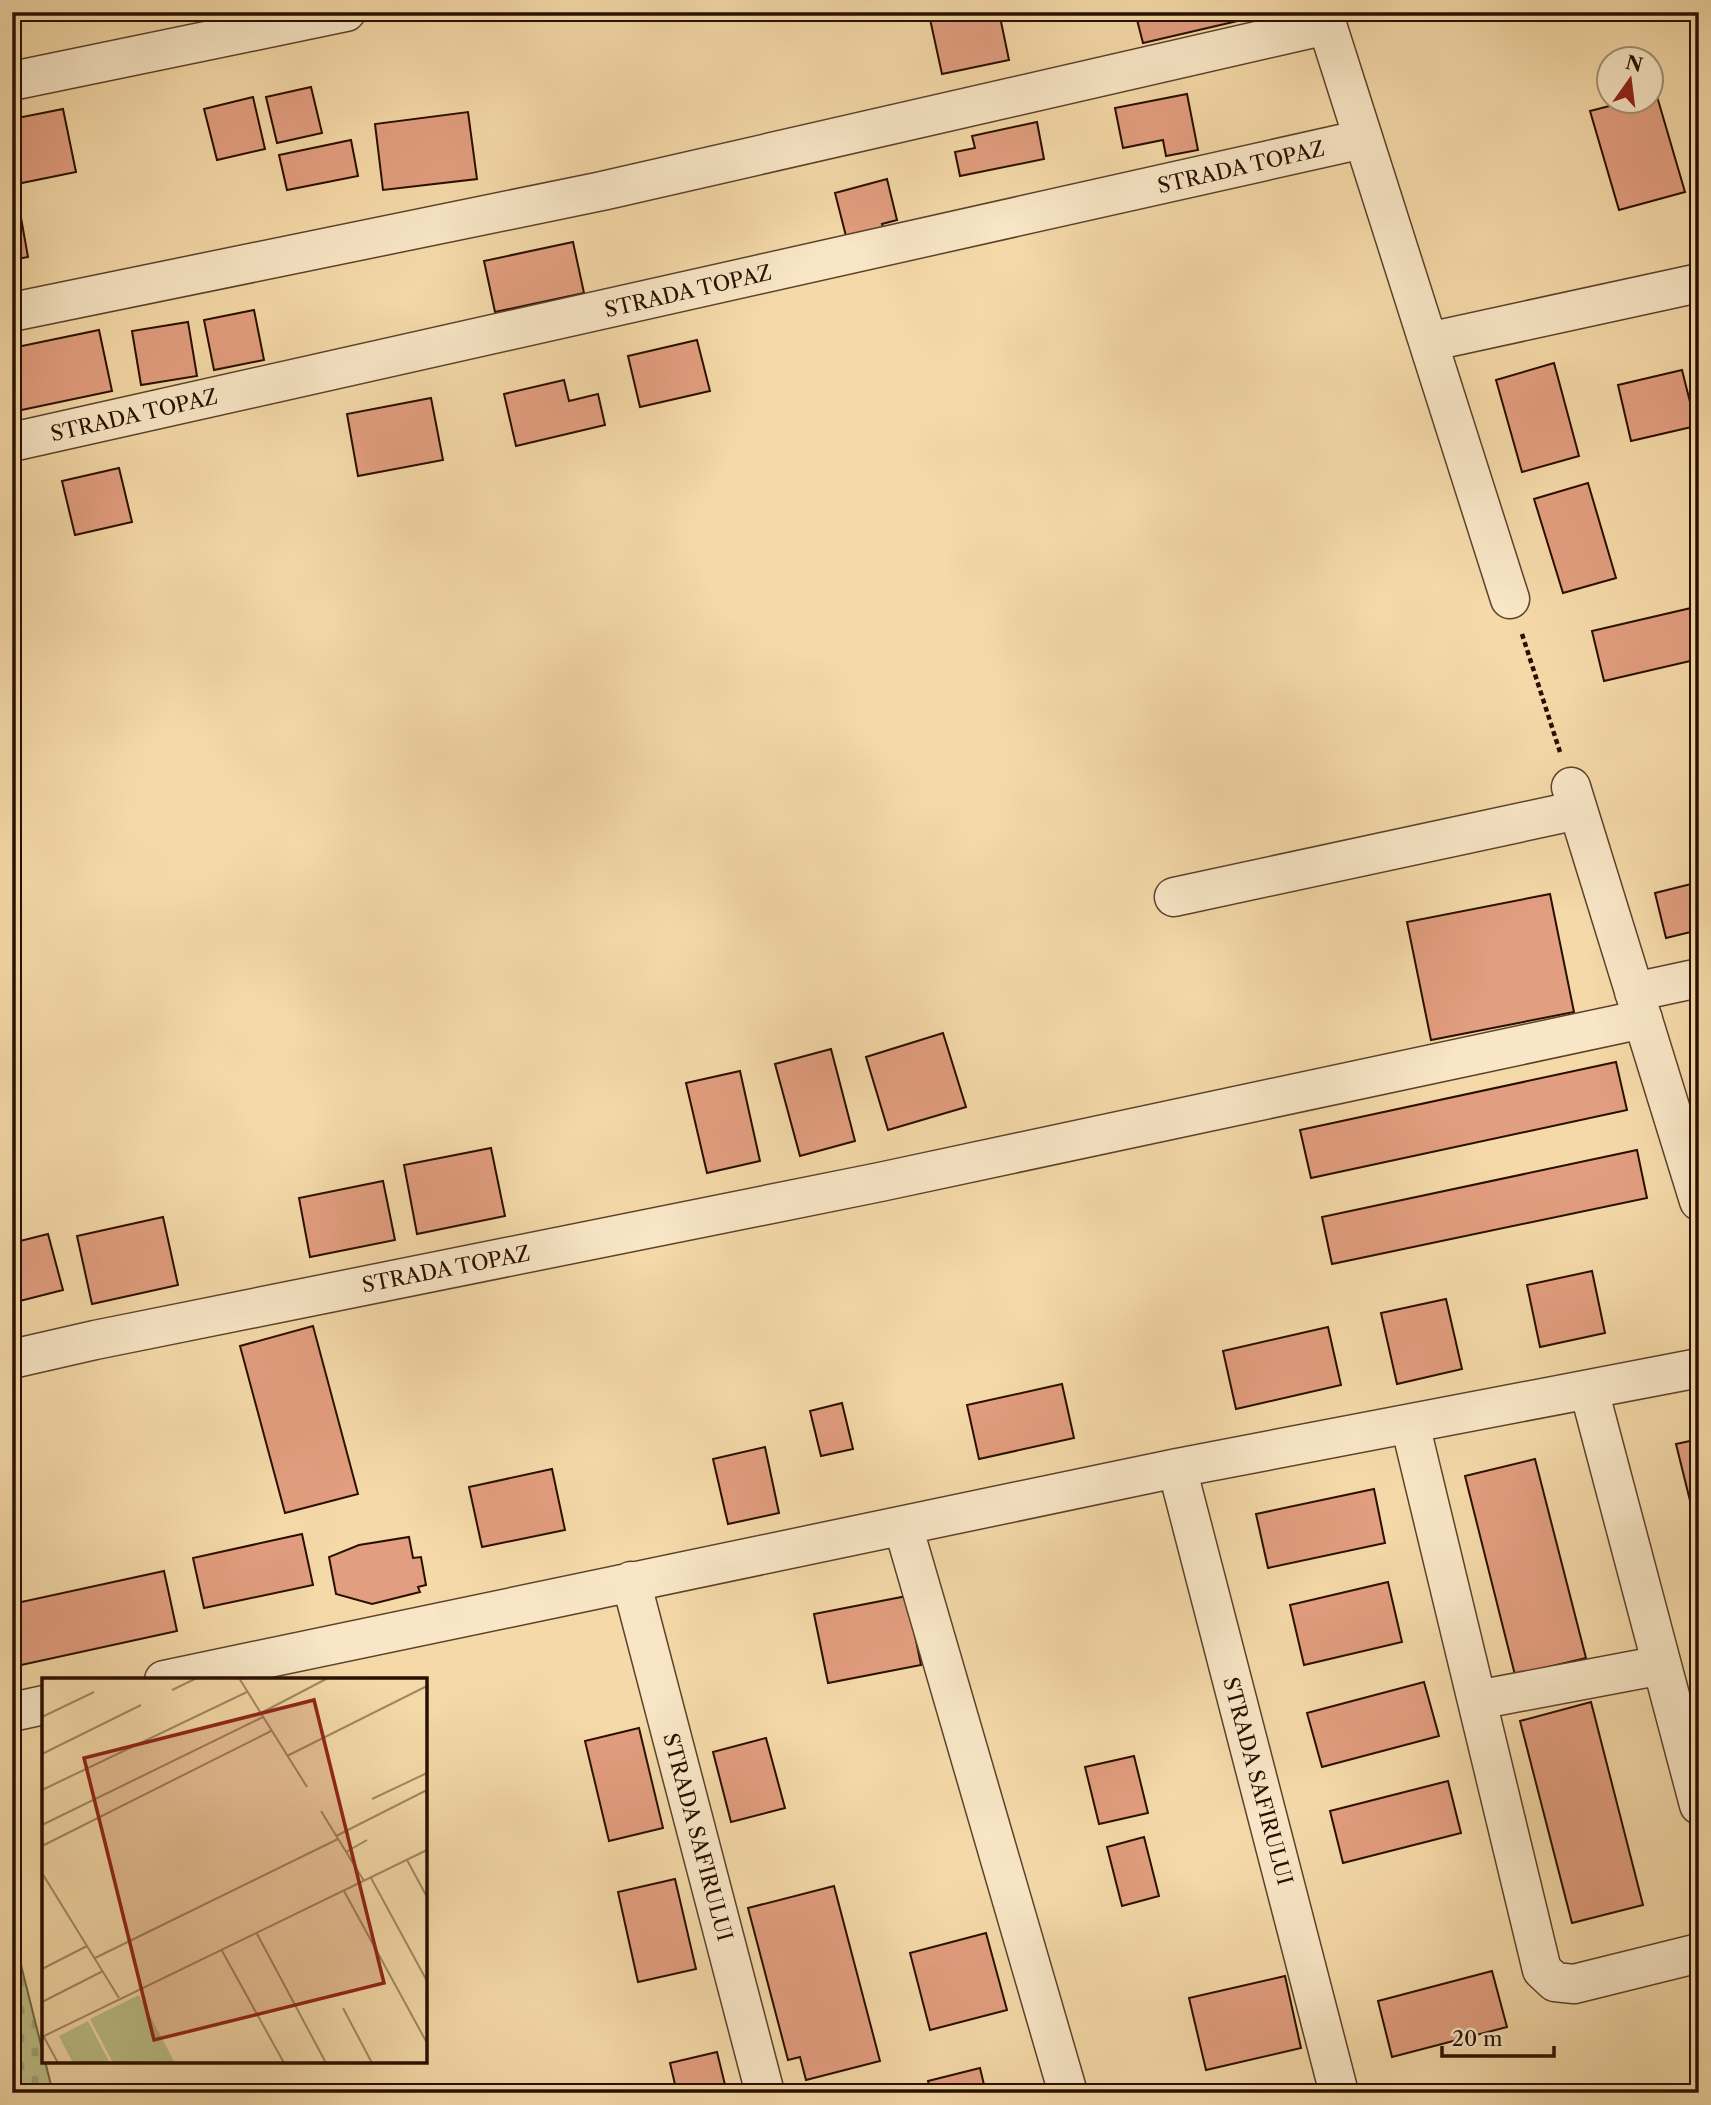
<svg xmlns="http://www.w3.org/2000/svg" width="1711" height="2105" font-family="'Libre Caslon Text',serif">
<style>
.cemetery{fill:url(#cemetery-stones);stroke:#726744;stroke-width:2}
.building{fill:#e29e80;stroke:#290f00;stroke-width:2}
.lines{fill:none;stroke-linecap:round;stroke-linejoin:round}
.minor-casing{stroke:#5c422a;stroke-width:41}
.path{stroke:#290f00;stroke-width:4.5;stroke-dasharray:5 3.5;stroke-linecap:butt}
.minor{stroke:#f8e6c6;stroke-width:38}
.labels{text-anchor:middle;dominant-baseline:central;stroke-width:5;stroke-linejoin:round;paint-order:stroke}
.street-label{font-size:21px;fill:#290f00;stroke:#f8e6c6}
.inset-road{fill:none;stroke:#a38865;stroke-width:2}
.view{fill:#8f2418;fill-opacity:0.15;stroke:#8f2418;stroke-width:3.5}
.inset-edge{fill:none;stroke:#290f00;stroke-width:3.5}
</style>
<defs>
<pattern id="cemetery-stones" width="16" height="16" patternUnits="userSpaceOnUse" patternTransform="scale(1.75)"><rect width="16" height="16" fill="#bcbf88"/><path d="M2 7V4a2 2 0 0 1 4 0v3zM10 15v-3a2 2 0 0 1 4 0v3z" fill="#a2a374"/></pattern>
</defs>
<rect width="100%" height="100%" fill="#f5d9a8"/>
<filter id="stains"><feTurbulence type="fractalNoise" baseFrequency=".00286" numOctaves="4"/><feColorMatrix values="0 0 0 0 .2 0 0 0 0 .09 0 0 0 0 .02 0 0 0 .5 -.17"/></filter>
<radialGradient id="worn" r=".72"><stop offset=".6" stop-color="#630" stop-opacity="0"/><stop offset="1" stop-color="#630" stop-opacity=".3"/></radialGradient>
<!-- cemetery -->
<path class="cemetery" d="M12 1929 53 2093H12Z"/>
<!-- building -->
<path class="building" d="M961 12H999L1009 60 942 74 930 19Z
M1135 12H1258L1259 16 1143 43Z
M311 87 322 133 277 143 266 97Z
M1656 93 1685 192 1619 210 1590 111 1625 102H1652V94Z
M1187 94 1198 150 1166 156 1163 140 1123 148 1115 108Z
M253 97 265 149 217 160 204 109Z
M63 109 76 172 12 185V119Z
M468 112 477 179 383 190 375 124Z
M1037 122 1044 159 960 176 955 152 975 148 972 136Z
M351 140 358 176 287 190 279 155Z
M887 179 897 220 882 224 884 230 847 240 835 193Z
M18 201 28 257 12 260V202Z
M573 242 584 293 495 312 484 261Z
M254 310 264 360 214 370 204 320Z
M188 322 197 376 141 385 132 331Z
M99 330 112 391 12 412V348Z
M697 340 710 391 640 407 628 356Z
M1554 363 1579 456 1522 472 1496 380Z
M1682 370 1696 426 1631 441 1618 385Z
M564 380 569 401 598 394 605 425 516 446 504 394Z
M431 398 443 460 358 476 347 414Z
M119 468 132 522 75 535 62 481Z
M1588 483 1616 578 1563 593 1534 499Z
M1699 537V566L1691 539Z
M1691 608 1699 638V659L1604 681 1592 631Z
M1699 882V930L1666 938 1655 893Z
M1550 894 1574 1012 1431 1040 1407 922Z
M943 1033 966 1107 888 1130 866 1057Z
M831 1049 855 1141 800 1156 775 1064Z
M1616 1062 1627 1110 1311 1178 1300 1130Z
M740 1071 760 1161 707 1173 686 1083Z
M491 1148 505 1216 417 1234 404 1165Z
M1637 1150 1647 1198 1332 1264 1322 1217Z
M383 1181 395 1240 310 1257 299 1198Z
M163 1217 178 1285 92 1304 77 1236Z
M48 1234 63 1290 12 1303V1243Z
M1592 1271 1605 1333 1540 1347 1527 1285Z
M1446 1299 1462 1369 1397 1384 1381 1313Z
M313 1326 358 1494 285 1513 240 1346Z
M1328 1327 1341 1385 1236 1409 1223 1351Z
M1062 1384 1074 1438 979 1459 967 1405Z
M842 1403 853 1449 821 1456 810 1411Z
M1699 1439V1537L1676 1444Z
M765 1447 779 1513 728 1524 713 1459Z
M1535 1459 1586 1658 1515 1675 1465 1476Z
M552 1469 565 1530 482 1547 469 1487Z
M1374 1489 1385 1543 1268 1568 1256 1514Z
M302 1534 313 1585 204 1608 193 1558Z
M409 1537 413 1558 421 1557 426 1585 418 1587 420 1592 372 1604 336 1594 329 1557 359 1545Z
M164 1571 177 1631 12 1667V1604Z
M1388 1582 1402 1642 1304 1665 1290 1605Z
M907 1596 921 1665 828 1683 814 1614Z
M1424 1682 1439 1736 1322 1767 1307 1713Z
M1591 1702 1643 1905 1572 1923 1520 1721Z
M639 1728 663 1828 609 1841 585 1741Z
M766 1738 785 1808 731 1822 713 1752Z
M1134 1756 1148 1813 1099 1824 1085 1767Z
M1448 1781 1461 1833 1343 1863 1330 1811Z
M1144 1837 1159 1896 1122 1906 1107 1847Z
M675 1879 696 1969 638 1982 618 1892Z
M834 1886 880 2061 806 2080 800 2057 788 2060 748 1908Z
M986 1933 1007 2010 930 2030 910 1953Z
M1492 1971 1507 2027 1392 2057 1378 2001Z
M1285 1976 1301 2048 1206 2070 1189 1998Z
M717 2052 727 2093H677L670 2063Z
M980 2068 986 2093H931L928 2081Z"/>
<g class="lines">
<defs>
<path id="minor" d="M1323 12 1510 599
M12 81 346 12
M12 312 602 191 1327 25
M1428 342 1699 283
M12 442 1363 139
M1571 787 1699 1201
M1174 897 1578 810
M1634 992 1699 978
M12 1359 95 1340 880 1182 1643 1019
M1589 1390 1699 1805
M1410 1424 1542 1970 1555 1982 1574 1984 1699 1953
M1177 1468 1339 2093
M903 1526 1068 2093
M631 1581 765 2093
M164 1680 1177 1468 1699 1368
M1477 1700 1662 1665
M12 1712 44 1705"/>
</defs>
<!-- minor casing -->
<use href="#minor" class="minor-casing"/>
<!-- path -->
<path class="path" d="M1522 634 1560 752"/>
<!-- minor -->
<use href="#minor" class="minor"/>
</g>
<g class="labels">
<!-- street labels -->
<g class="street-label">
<text transform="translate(1241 167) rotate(-13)">STRADA TOPAZ</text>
<text transform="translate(688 291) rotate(-13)">STRADA TOPAZ</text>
<text transform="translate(134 415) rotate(-13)">STRADA TOPAZ</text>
<text transform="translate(446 1269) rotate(-11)">STRADA TOPAZ</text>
<text transform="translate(1258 1781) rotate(75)">STRADA SAFIRULUI</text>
<text transform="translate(698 1837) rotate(75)">STRADA SAFIRULUI</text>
</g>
</g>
<!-- overview -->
<g transform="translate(42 1678)">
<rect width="385" height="385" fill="#f5d9a8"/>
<path d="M46 343 68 385H31L17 358Z" fill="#bcbf88"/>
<path d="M97 317 133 385H71L48 341Z" fill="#bcbf88"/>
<path class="inset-road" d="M197 0 265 109M130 12 155 0M219 35 286 0M0 39 52 14M0 76 99 27M245 78 385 8M0 112 205 14M330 121 385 95M279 133 322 203M0 147 221 39M294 158 385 112M0 168 229 53M304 174 325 162M365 182 385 219M0 195 77 320M329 200 385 303M302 213 385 365M214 254 284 385M179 271 242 385M53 280 296 161M0 291 45 268M0 324 61 293M301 330 330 385M0 359 385 172M2 359 16 385"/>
<path class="view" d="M272 22 342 305 112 362 42 80Z"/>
<rect width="385" height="385" class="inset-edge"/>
</g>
<!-- margin -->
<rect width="1711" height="2105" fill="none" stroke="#f5d9a8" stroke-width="42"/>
<rect x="14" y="14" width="1683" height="2077" fill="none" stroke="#290f00" stroke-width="3.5"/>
<rect x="21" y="21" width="1669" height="2063" fill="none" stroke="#290f00" stroke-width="2"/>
<!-- north arrow -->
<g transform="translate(1630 80) rotate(14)"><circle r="33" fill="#f8e6c6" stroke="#a59077" stroke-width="2"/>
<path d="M0-5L12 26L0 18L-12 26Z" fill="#8f2418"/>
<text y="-10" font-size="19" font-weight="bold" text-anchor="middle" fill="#290f00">N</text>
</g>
<!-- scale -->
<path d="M1442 2046v10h112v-10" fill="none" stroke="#290f00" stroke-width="3.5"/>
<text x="1452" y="2046" font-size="21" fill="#290f00" stroke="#f8e6c6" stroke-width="5" paint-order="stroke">20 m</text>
<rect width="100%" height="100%" filter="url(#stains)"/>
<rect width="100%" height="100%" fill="url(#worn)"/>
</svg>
